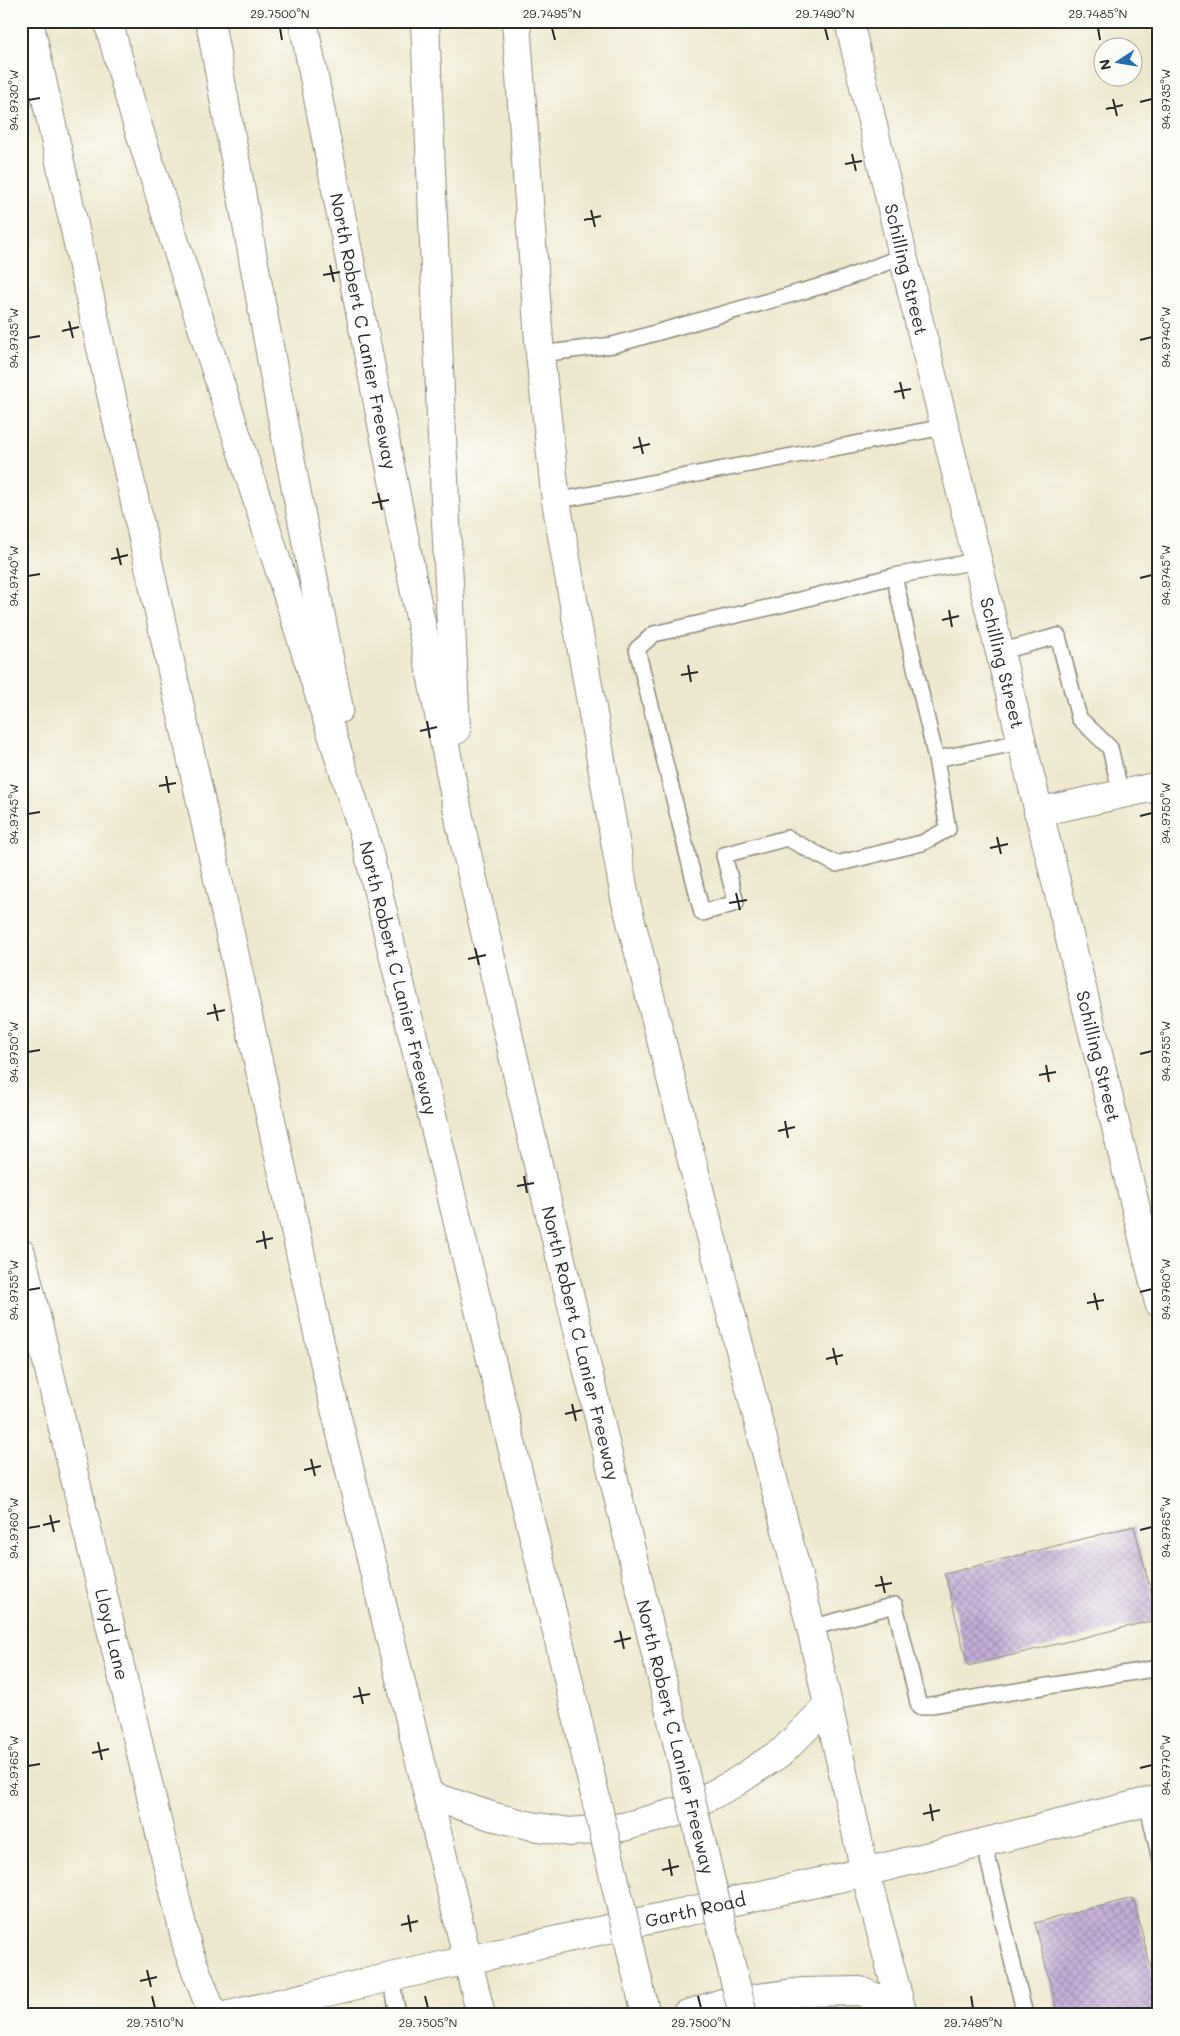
<svg xmlns="http://www.w3.org/2000/svg" width="1180" height="2036" font-family="Mali,sans-serif">
<style>
.building{fill:url(#building-cross-hatch)}
.lines{fill:none;stroke-linecap:round;stroke-linejoin:round}
.service-casing{stroke:#8c8a7c;stroke-width:18}
.minor-casing{stroke:#8c8a7c;stroke-width:30}
.tertiary-casing{stroke:#8c8a7c;stroke-width:30}
.secondary-casing{stroke:#8c8a7c;stroke-width:30}
.motorway-casing{stroke:#8c8a7c;stroke-width:30}
.service{stroke:#fff;stroke-width:15}
.minor{stroke:#fff;stroke-width:28}
.tertiary{stroke:#fff;stroke-width:28}
.secondary{stroke:#fff;stroke-width:28}
.motorway{stroke:#fff;stroke-width:28}
.motorway-bridge-casing{stroke:#8c8a7c;stroke-width:30;stroke-linecap:butt}
.motorway-bridge{stroke:#fff;stroke-width:28}
.ticks{fill:none;stroke:#2b2b2b;stroke-width:2}
.labels{text-anchor:middle;dominant-baseline:central;stroke-width:4;stroke-linejoin:round;paint-order:stroke}
.street-label{font-size:18px;fill:#2b2b2b;stroke:#fdfcf7}
.neatline{fill:none;stroke:#2b2b2b;stroke-width:2}
.ticks-label{font-size:12px;text-anchor:middle;fill:#2b2b2b}
</style>
<defs>
<pattern id="building-cross-hatch" width="8" height="8" patternUnits="userSpaceOnUse" patternTransform="scale(1.25)"><rect width="8" height="8" fill="#c4afd8"/><path d="M0 0l8 8M0 8l8-8" fill="none" stroke="#9f8faf"/></pattern>
</defs>
<rect width="100%" height="100%" fill="#fdfcf7"/>
<filter id="ink" filterUnits="userSpaceOnUse"><feTurbulence type="fractalNoise" baseFrequency=".02" numOctaves="2"/><feDisplacementMap in="SourceGraphic" scale="10" xChannelSelector="R" yChannelSelector="G"/><feConvolveMatrix kernelMatrix="1 2 1 2 8 2 1 2 1" color-interpolation-filters="sRGB"/></filter>
<filter id="wash" filterUnits="userSpaceOnUse"><feTurbulence type="fractalNoise" baseFrequency=".0096" numOctaves="4" result="noise"/><feDisplacementMap in="SourceGraphic" scale="20" xChannelSelector="R" yChannelSelector="G"/><feGaussianBlur stdDeviation="1.12" result="paint"/><feColorMatrix in="noise" values="0 0 0 0 0 0 0 0 0 0 0 0 0 0 0 0 0 1.4 0 .05"/><feComposite in="paint" operator="in"/></filter>
<g filter="url(#wash)">
<rect width="100%" height="100%" fill="#ede8cd"/>
<g id="blocks">
<!-- building -->
<path class="building" d="M1134 1526 1158 1619 968 1666 945 1574Z
M1133 1898 1159 1999V2015H1058L1035 1923Z"/>
</g>
</g>
<g filter="url(#ink)">
<use href="#blocks" fill-opacity="0" stroke="#8c8a7c" stroke-width="1"/>
<g class="lines">
<defs>
<path id="service" d="M651 21H668
M540 354 613 345 839 281 903 256
M556 501 944 427
M894 576 936 759 948 829 922 843 836 864 787 838 724 855 736 903 702 913 637 649 654 634 780 605Z
M894 576 977 561
M999 652 1058 636 1079 718 1110 748 1121 794
M936 759 1021 742
M811 1628 895 1605 919 1707 1159 1668
M1147 1802 1159 1855
M984 1842 1025 2015
M391 1977 398 2015"/>
<g id="minor">
<path d="M1038 812 1159 786"/>
<path id="s1" d="M21 1253 188 1950 213 2015"/>
</g>
<g id="tertiary">
<path id="s2" d="M849 21 903 256 1159 1303"/>
</g>
<g id="secondary">
<path d="M29 21 330 1388 481 2015"/>
<path d="M516 21 540 354 556 501 625 898 811 1628 865 1872 903 2015"/>
<path d="M429 1795 491 1816 532 1826 570 1832 623 1827 681 1811 733 1784 783 1751 828 1706"/>
<path id="s3" d="M229 2015 391 1977 865 1872 1159 1799"/>
<path d="M685 2015 722 2003 801 1992 860 1991 901 2008"/>
</g>
<g id="motorway">
<path d="M108 21 134 114 365 838"/>
<path d="M210 21 281 412 339 709"/>
<path id="s4" d="M303 21 461 827"/>
<path d="M425 21 441 416 456 730"/>
</g>
</defs>
<!-- service casing -->
<use href="#service" class="service-casing"/>
<!-- minor casing -->
<use href="#minor" class="minor-casing"/>
<!-- tertiary casing -->
<use href="#tertiary" class="tertiary-casing"/>
<!-- secondary casing -->
<use href="#secondary" class="secondary-casing"/>
<!-- motorway casing -->
<use href="#motorway" class="motorway-casing"/>
<!-- service -->
<use href="#service" class="service"/>
<!-- minor -->
<use href="#minor" class="minor"/>
<!-- tertiary -->
<use href="#tertiary" class="tertiary"/>
<!-- secondary -->
<use href="#secondary" class="secondary"/>
<!-- motorway -->
<use href="#motorway" class="motorway"/>
<defs>
<g id="motorway-bridge">
<path id="s5" d="M461 827 536 1156 743 2015"/>
<path id="s6" d="M365 838 567 1674 646 2015"/>
</g>
</defs>
<!-- motorway-bridge casing -->
<use href="#motorway-bridge" class="motorway-bridge-casing"/>
<!-- motorway-bridge -->
<use href="#motorway-bridge" class="motorway-bridge"/>
</g>
</g>
<!-- ticks -->
<path class="ticks" d="M280 28 282 40M552 28 555 40M825 28 828 40M1098 28 1100 40M1113 99 1117 116M28 100 40 98M1140 102 1152 99M1106 109 1123 105M852 154 856 171M845 164 862 161M591 210 595 227M584 220 601 216M330 265 334 282M323 275 340 272M69 321 73 338M62 331 79 327M28 338 40 336M1140 340 1152 337M900 382 904 399M894 392 911 389M639 437 643 454M633 448 650 444M378 493 382 510M372 503 389 500M117 548 121 565M111 559 128 555M28 576 40 574M1140 578 1152 575M949 610 952 627M942 620 959 616M688 665 691 682M681 675 698 672M427 721 430 738M420 731 437 727M166 776 169 793M159 786 176 783M28 814 40 812M1140 816 1152 813M997 837 1001 854M990 848 1008 844M736 893 740 910M729 903 747 900M475 948 479 965M468 959 486 955M214 1004 218 1021M207 1014 225 1010M28 1052 40 1050M1140 1054 1152 1051M1046 1065 1049 1082M1039 1075 1056 1072M785 1121 788 1138M778 1131 795 1127M524 1176 527 1193M517 1186 534 1183M263 1231 266 1249M256 1242 273 1238M28 1290 40 1288M1140 1292 1152 1289M1094 1293 1098 1310M1087 1303 1104 1300M833 1348 837 1365M826 1359 843 1355M572 1404 576 1421M565 1414 582 1410M311 1459 315 1476M304 1470 321 1466M50 1515 54 1532M43 1525 60 1521M28 1528 40 1526M1140 1530 1152 1527M881 1576 885 1593M875 1586 892 1583M620 1631 624 1649M614 1642 631 1638M359 1687 363 1704M353 1697 370 1694M98 1742 102 1760M92 1753 109 1749M28 1766 40 1764M1140 1768 1152 1765M930 1804 933 1821M923 1814 940 1810M669 1859 672 1876M662 1870 679 1866M408 1915 411 1932M401 1925 418 1921M147 1970 151 1987M140 1981 157 1977M152 1996 155 2008M425 1996 428 2008M698 1996 701 2008M971 1996 973 2008"/>
<g class="labels">
<!-- street labels -->
<g class="street-label">
<text stroke="none"><textPath href="#s2" startOffset="255">Schilling Street</textPath></text>
<text stroke="none"><textPath href="#s4" startOffset="316">North Robert C Lanier Freeway</textPath></text>
<text stroke="none"><textPath href="#s2" startOffset="660">Schilling Street</textPath></text>
<text stroke="none"><textPath href="#s6" startOffset="144">North Robert C Lanier Freeway</textPath></text>
<text stroke="none"><textPath href="#s2" startOffset="1065">Schilling Street</textPath></text>
<text stroke="none"><textPath href="#s5" startOffset="530">North Robert C Lanier Freeway</textPath></text>
<text stroke="none"><textPath href="#s1" startOffset="392">Lloyd Lane</textPath></text>
<text stroke="none"><textPath href="#s5" startOffset="935">North Robert C Lanier Freeway</textPath></text>
<text stroke="none"><textPath href="#s3" startOffset="478">Garth Road</textPath></text>
</g>
</g>
<!-- margin -->
<rect width="1180" height="2036" fill="none" stroke="#fdfcf7" stroke-width="55"/>
<!-- north arrow -->
<g transform="translate(1118 62) rotate(258)"><circle r="24" fill="#fdfcf7" stroke="#a9a8a5"/>
<path d="M0-4L9 19L0 12L-9 19Z" fill="#1f6fb2"/>
<text y="-8" font-size="14" font-weight="bold" text-anchor="middle" fill="#2b2b2b">N</text>
</g>
<rect x="28" y="28" width="1124" height="1980" class="neatline"/>
<g class="ticks-label">
<text x="280" y="18">29.7500°N</text>
<text x="552" y="18">29.7495°N</text>
<text x="825" y="18">29.7490°N</text>
<text x="1098" y="18">29.7485°N</text>
<text transform="translate(1166 99) rotate(-90)" y="4">94.9735°W</text>
<text transform="translate(14 100) rotate(-90)" y="4">94.9730°W</text>
<text transform="translate(1166 337) rotate(-90)" y="4">94.9740°W</text>
<text transform="translate(14 338) rotate(-90)" y="4">94.9735°W</text>
<text transform="translate(1166 575) rotate(-90)" y="4">94.9745°W</text>
<text transform="translate(14 576) rotate(-90)" y="4">94.9740°W</text>
<text transform="translate(1166 813) rotate(-90)" y="4">94.9750°W</text>
<text transform="translate(14 814) rotate(-90)" y="4">94.9745°W</text>
<text transform="translate(1166 1051) rotate(-90)" y="4">94.9755°W</text>
<text transform="translate(14 1052) rotate(-90)" y="4">94.9750°W</text>
<text transform="translate(1166 1289) rotate(-90)" y="4">94.9760°W</text>
<text transform="translate(14 1290) rotate(-90)" y="4">94.9755°W</text>
<text transform="translate(1166 1527) rotate(-90)" y="4">94.9765°W</text>
<text transform="translate(14 1528) rotate(-90)" y="4">94.9760°W</text>
<text transform="translate(1166 1765) rotate(-90)" y="4">94.9770°W</text>
<text transform="translate(14 1766) rotate(-90)" y="4">94.9765°W</text>
<text x="155" y="2027">29.7510°N</text>
<text x="428" y="2027">29.7505°N</text>
<text x="701" y="2027">29.7500°N</text>
<text x="973" y="2027">29.7495°N</text>
</g>
</svg>
